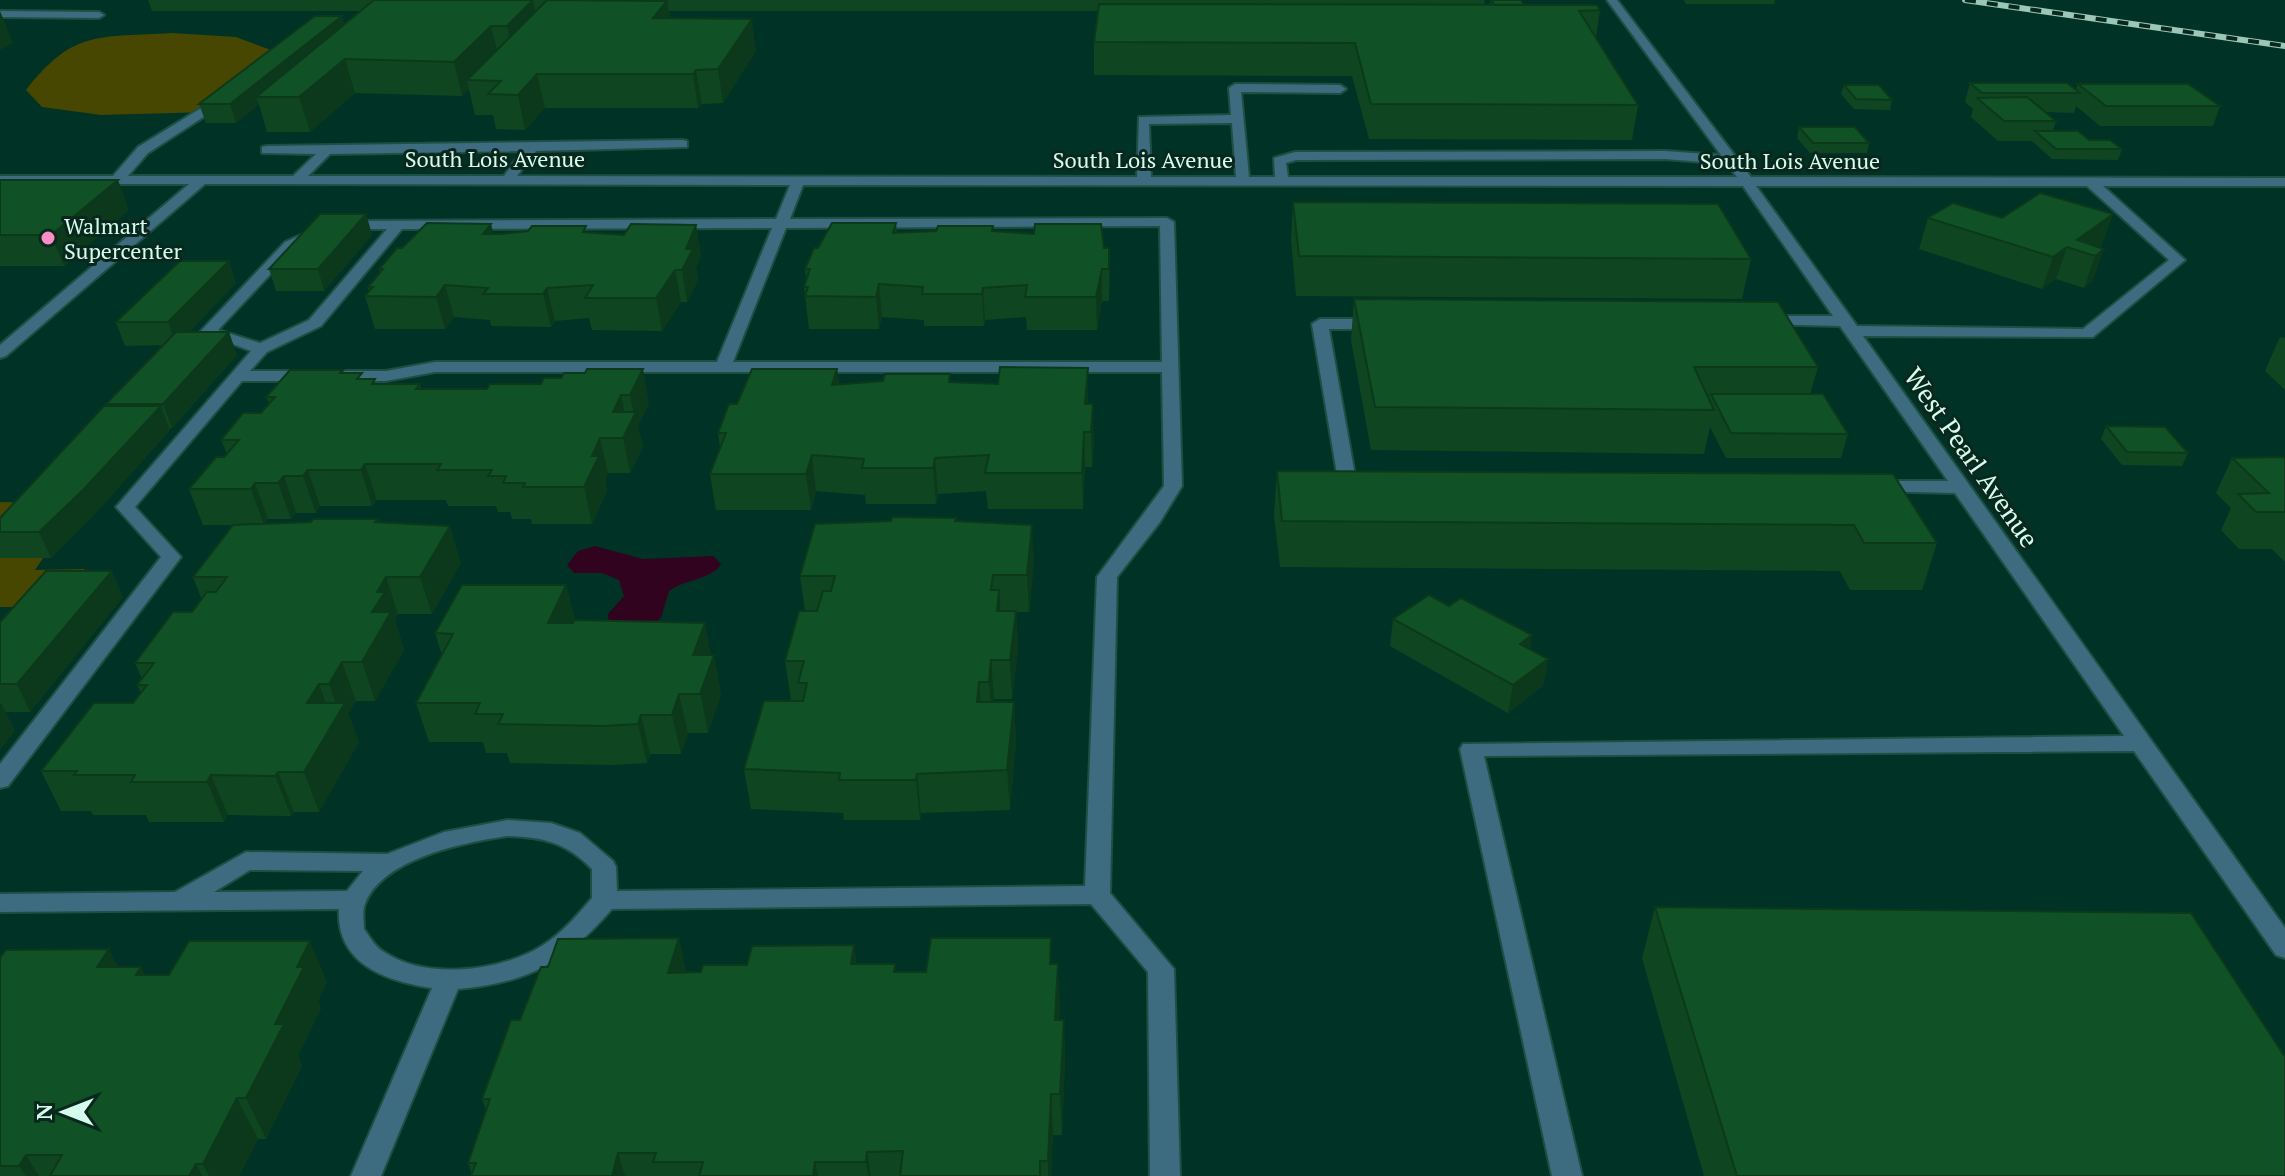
<svg xmlns="http://www.w3.org/2000/svg" width="2285" height="1176" font-family="'PT Serif',serif">
<style>
.green{fill:#474702}
.water{fill:#31031e}
.lines{fill:none;stroke-linecap:round;stroke-linejoin:round}
.minor-casing{stroke:#1e4f42;stroke-width:4}
.minor{fill:#3d6b80;fill-rule:evenodd}
.rail-casing{stroke:#9bc7b7;stroke-width:6}
.rail{stroke:#0a271e;stroke-width:4;stroke-dasharray:11;stroke-linecap:butt}
.wall{fill:#0f4621}
.shaded-wall{fill:#0c391b}
.building{fill:#115126;stroke:#0c391b;stroke-width:2}
.poi-dot{fill:#fb8fc5;stroke:#0a271e;stroke-width:3}
.labels{text-anchor:middle;dominant-baseline:central;stroke-width:6;stroke-linejoin:round;paint-order:stroke}
.far-street-label{font-size:22px;fill:#d4fded;stroke:#0a271e}
.far-poi-label{font-size:22px;fill:#d4fded;stroke:#0a271e;text-anchor:start}
.street-label{font-size:26px;fill:#d4fded;stroke:#0a271e}
</style>
<rect width="100%" height="100%" fill="#003326"/>
<!-- green -->
<path class="green" d="M172 33 236 37 271 50 245 111 101 115 42 107 26 90C74 28 101 38 172 33Z
M0 502 45 503 66 541 51 558H43L35 570 85 569 44 607H0Z"/>
<!-- water -->
<path class="water" d="M595 546 643 559 713 556 721 564C713 579 685 579 669 591L661 618 655 623 609 624 608 614 624 596 619 580 602 573H574L567 565 578 551Z"/>
<g class="lines">
<defs>
<path id="minor" d="M1607 0H1617L1751 177 2285 178V186H2103L2185 260 2093 337 1863 336 2285 928V958L2276 955 2134 751 1484 756 1582 1176H1552L1460 749 1463 744 2124 736 1955 493 1867 491 1864 487 1867 483 1873 481H1948L1840 326 1758 324V318L1764 316H1833L1743 186 803 185 790 219 1167 218 1174 222 1182 486 1160 522 1117 577 1110 893 1174 969 1180 1176H1150L1148 972 1091 904 612 909C566 962 528 983 458 989L381 1176H351L432 988C386 981 336 964 339 909L0 912V894L175 892 246 852 387 854 444 832 508 820 551 823 580 833 613 861 616 867 617 891 1085 886 1097 577 1164 486 1162 372H435L386 381H242L135 507 181 557 8 786 0 788V764L161 557 116 507 251 351 200 332 285 242 332 221 776 219 790 185 205 184 6 356 0 358V345L189 184H0V176H113L138 147 224 94 230 98 228 101 148 153 128 176H293L316 154 262 153V147L267 146 682 140 687 141V147L536 151 517 176 1137 177 1139 117 1231 115 1229 88 1235 84 1340 85 1346 89 1340 93 1241 92 1249 177H1275L1274 158 1295 152 1665 151 1721 155ZM1232 123 1236 177H1151L1149 124ZM522 151 504 176H308L330 154ZM1665 159 1727 164 1737 177H1288L1286 163 1296 160ZM1756 186H2087L2169 260 2083 329 1857 326ZM1160 226 1162 362H733L786 228ZM772 228 717 362H435L386 371H250L267 352 321 326 402 229ZM334 229H387L309 320 260 343 218 330 295 248ZM508 836C544 837 567 843 592 869V898C575 918 557 939 533 951 491 972 424 979 384 952 375 947 370 937 364 929 364 921 362 911 365 904 382 858 466 842 508 836ZM250 870 363 871 347 891 214 892Z
M0 11 99 12 104 15 99 18 0 17Z
M1320 319H1380L1388 324 1380 329H1329L1359 498 1350 504 1341 498 1312 324Z"/>
</defs>
<!-- minor casing -->
<use href="#minor" class="minor-casing"/>
<!-- minor -->
<use href="#minor" class="minor"/>
<defs>
<path id="rail" d="M1965 0 2285 46"/>
</defs>
<!-- rail casing -->
<use href="#rail" class="rail-casing"/>
<!-- rail -->
<use href="#rail" class="rail"/>
</g>
<!-- wall -->
<path class="wall" d="M148 0H1485L1484 5H1490L1491 0H1521L1524 5 1600 10 1596 37 1638 105 1632 140 1369 139 1352 76 1094 75V42L1098 11H669L670 18 756 51 723 103 702 104 698 108H545L525 130 496 129 493 115H475L469 89 462 96 355 93 310 132H267L259 104 236 123H206L199 104 345 24 360 11H152Z
M1684 0H1775L1774 4H1686Z
M1970 83 2076 90 2078 84 2220 106 2213 126H2100L2076 106 2074 113 2045 112 2056 121 2053 131 2122 149 2118 160 2052 159 2032 141H1998L1971 117 1973 109 1965 102Z
M1844 85 1892 100 1890 110 1854 109 1841 94Z
M1799 127 1869 143 1867 153H1810L1797 138Z
M0 180 129 210 64 266H0Z
M1293 202 1751 259 1742 299 1296 296 1291 240Z
M366 214 372 235 324 291H276L269 269Z
M2113 214 2102 244 2099 247 2093 280 2084 288 2056 279 2042 289 1919 249 1928 218H2002Z
M896 223 897 233 993 226V231L1109 248V301H1102L1097 330H1027L1026 317 985 320 984 326H924V320L882 317 879 329H809L804 287 806 279 805 269 818 248Z
M696 225 701 256 696 268 698 280 687 302H681L662 331 592 330 589 318 555 321 551 327 491 326 490 320 454 317 445 329H375L365 296 369 292 368 287 380 274 379 269 402 248 494 234 588 232 624 235Z
M236 283 189 332 237 355 172 428H170V430L94 515 51 558H0V518L107 406 106 404 163 345 125 346 116 322Z
M1354 299 1818 367 1810 394 1848 434 1841 458H1726L1710 427 1704 454 1371 450 1351 340Z
M2280 337 2285 338V390L2265 371Z
M837 369 839 384 951 382 1088 404 1094 439 1092 467H1085L1083 509H988L986 491 938 494 936 504H866L865 495 816 491 811 510H716L710 474 720 447 718 433 737 404Z
M343 370 344 373 377 384H420L421 389H487L541 384 585 373 649 403 638 426 643 447 630 473H608L605 480 607 491 592 524H532L531 519H512L510 512H498L496 506H448L446 500H377L372 506H320L316 513H296L291 519H268L264 524 378 519 379 522 461 563 432 614H398L395 620 404 650 375 701H356L348 713 359 742 319 812H294L291 816 228 815 224 822H149L146 815H93L91 811H61L41 771 133 703 141 693 137 685 142 679 135 663 192 612 202 600 193 577 240 525H203L189 489 227 454 221 440 261 413 269 403 266 397Z
M2106 426 2188 453 2182 466 2122 465 2101 439Z
M2285 457V562L2272 549H2239L2221 530 2231 508 2216 493 2232 458Z
M1277 471 1893 474 1937 543 1922 590H1850L1840 571 1280 567 1274 516Z
M956 521 1034 561 1029 612H1016L1018 649 1012 699H994V702H1014L1016 741 1010 810 921 813 920 820H844L843 813 751 809 744 769 791 700 785 661 805 611 800 576Z
M566 585 575 620 714 655 721 694 708 733H688L681 754H650L647 763 613 765 510 763 507 753H486L483 742H429L416 703 442 655 435 633Z
M123 597 30 712H5L15 731 0 749V622Z
M1393 619 1530 649 1548 659 1543 686 1508 713 1390 646Z
M1655 907 2285 1176H1704L1642 958Z
M0 958 119 967 145 975 327 982 318 1001 321 1008 298 1056 302 1066 266 1139H258L239 1176H0Z
M857 964 896 972H926L1052 964 1060 1005 1059 1020H1064L1065 1062 1062 1135H1053L1051 1176H471L472 1174 468 1163 486 1110 482 1099 520 1020 686 973Z"/>
<!-- shaded-wall -->
<path class="shaded-wall" d="M533 0 540 32 514 58 507 26Z
M667 1 672 33 653 18Z
M0 11 13 43 0 50Z
M342 16 347 33 256 97 259 104 236 123 230 104Z
M752 19 756 51 723 103 718 69Z
M491 26 499 58 467 80 469 89 462 96 454 62Z
M345 59 355 93 310 132 299 97Z
M696 70 702 104 698 108 693 74Z
M537 74 545 108 525 130 518 95Z
M118 180 129 210 64 266 51 235Z
M366 214 372 235 324 291 318 269Z
M2113 214 2102 244 2089 254 2077 240Z
M491 224 499 254 483 234Z
M696 225 701 256 696 268 698 280 687 302 682 270 686 249Z
M2067 247 2056 279 2042 289 2053 257Z
M1109 248 1110 279 1109 301Z
M2104 249 2093 280 2084 288 2095 256Z
M229 261 236 283 176 345 168 322Z
M1102 269V301L1097 330 1096 297Z
M675 270 681 302 662 331 656 298Z
M879 284 882 317 879 329 876 297Z
M445 285 454 317 445 329 436 297Z
M547 288 555 321 551 327 543 294Z
M983 288 985 320 984 326 982 294Z
M229 332 237 355 172 428 163 404Z
M1088 368V402L1086 432 1085 404Z
M643 369 649 403 638 426 643 447 630 473 623 438 613 412 621 395 628 428 634 415 630 395Z
M837 369 841 403 832 385Z
M1093 404 1094 439 1092 467 1091 432Z
M161 406 170 430 94 515 51 558 39 532Z
M1084 432 1085 467 1083 509 1082 473Z
M600 438 608 473 605 480 607 491 592 524 584 487 592 456Z
M812 455 816 491 811 510 806 474Z
M935 458 938 494 936 504 933 468Z
M365 464 377 500 372 506 361 470Z
M308 470 320 506 316 513 303 476Z
M284 476 296 513 291 519 278 483Z
M255 483 268 519 264 525 251 489Z
M1032 525 1034 561 1029 612 1027 575Z
M450 526 461 563 432 614 420 577Z
M112 571 123 597 30 712 17 684Z
M386 577 398 614 395 620 404 650 375 701 362 662 377 592Z
M566 585 576 623H548Z
M999 590 1002 628 997 611Z
M1016 611 1018 649 1012 699 1010 660Z
M705 623 712 661 714 655 721 694 708 733 693 655Z
M1532 635 1528 662 1520 644Z
M1548 659 1543 686 1508 713 1513 685Z
M991 660 994 699 992 721 989 682Z
M342 662 356 701 348 713 359 742 319 812 304 772 307 703 319 684 333 722 339 713 329 684Z
M979 682 982 721 977 702Z
M679 694 688 733 681 754 672 715Z
M1014 702 1016 741 1010 810 1007 770Z
M1 703 15 731 0 749V704Z
M641 715 650 754 647 763 638 724Z
M278 772 294 812 291 816 275 776Z
M917 774 921 813 920 820 916 780Z
M211 775 228 815 224 822 207 782Z
M679 938 688 980 668 973Z
M310 941 327 982 318 1001 321 1008 298 1056 302 1066 266 1139 246 1098 297 967Z
M854 945 860 986 851 964Z
M109 949 130 990 97 967Z
M1058 964 1060 1005 1057 1062 1055 1020Z
M141 967 162 1008 136 975Z
M1064 1020 1065 1062 1062 1135 1060 1094Z
M1051 1094 1053 1135 1051 1176H1048V1161Z
M237 1098 258 1139 239 1176H209L203 1164Z
M867 1152 871 1176H868L866 1162Z
M618 1153 625 1176H612Z
M26 1155 39 1176H26L19 1166Z
M815 1162 818 1176H813Z
M196 1164 202 1176H189Z"/>
<!-- building -->
<path class="building" d="M374 0H533L507 26H491L454 62 345 59 299 97H256Z
M547 0 667 1 653 18 752 19 718 69 696 70 693 74H537L518 95 488 94 501 81 467 80Z
M1492 0H1521L1524 5H1494Z
M1099 4 1597 5 1600 10 1579 11 1638 105 1371 104 1355 43 1094 42Z
M315 16H342L230 104H199Z
M1970 83H2067L2080 93H1982Z
M2078 84H2188L2220 106H2106Z
M1844 85H1879L1892 100 1856 99Z
M2027 97 2056 121H2004L1977 98Z
M1799 127H1855L1869 143H1813Z
M2035 131H2078L2089 140H2110L2122 149H2056Z
M0 180H118L51 235H0Z
M2040 193 2113 214 2077 240 2104 249 2095 256 2067 247 2053 257 1928 218 1953 203 2002 218Z
M1293 202 1718 204 1751 259 1299 256Z
M320 214H366L318 269H269Z
M427 223 491 224 483 234H502L528 231 532 226H586L583 232 624 235 631 224 696 225 686 249H693L682 270H675L656 298H585L593 285 547 288 543 294H483L488 288 445 285 436 297 365 296 373 287H368L383 269H379L397 248H402Z
M832 223H896L893 233 936 231 938 226H993L992 231 1034 234 1035 224H1101L1104 248H1109V269H1102L1096 297H1025L1027 285 983 288 982 294H922L923 287 879 284 876 297 805 296 808 287H804L810 269H805L814 248H818Z
M180 261H229L168 322H116Z
M1354 299 1778 302 1818 367H1694L1714 410 1375 407Z
M176 332H229L163 404H106Z
M1000 367 1088 368 1085 404H1093L1091 432H1084L1082 473H985L989 455 935 458 933 468H862L864 459 812 455 806 474H710L726 433H718L729 404H737L752 369H837L832 385 883 381 885 374H950L949 382 998 384Z
M587 369H643L630 395H621L613 412H636L623 438H600L592 456H599L584 487H523L525 483H503L506 476H488L492 470H437L441 464H365L361 470H308L303 476H284L278 483H255L251 489H189L216 457H224L239 440H221L243 413H261L275 397H266L290 370H343L340 373H362L357 379H375L372 384H420L416 389H487L490 384H541L544 378H561L564 373H585Z
M1711 394H1823L1848 434 1731 433Z
M104 406H161L83 490 39 532H0V518Z
M2106 426 2165 427 2188 453 2127 452Z
M2285 457V512H2256L2238 494 2269 493 2232 458Z
M1277 471 1893 474 1937 543H1864L1854 525 1282 521Z
M892 517 956 518 955 521 1032 525 1027 575H993L991 590H999L997 611H1016L1010 660H991L989 682H979L977 702H1014L1007 770 917 774 916 780H839L840 773 744 769 764 701H803L807 683H798L804 661H785L799 611H817L823 591H831L835 576H800L815 524 891 521Z
M313 519H378L375 522 450 526 420 577H386L377 592H385L372 612H391L362 662H342L329 684H319L307 703H345L304 772H278L275 776 211 775 207 782H131L135 775H74L77 771H41L94 703H133L147 685H137L154 663H135L173 612H192L207 592H216L227 577H193L233 525 311 522Z
M46 571H112L17 684H0V622Z
M462 585H566L548 623H573L574 620 705 623 693 655H714L700 694H679L672 715H641L638 724 603 726 498 724 503 714H475L480 703H416L453 634 435 633Z
M1429 595 1449 606 1461 598 1532 635 1520 644 1548 659 1513 685 1393 619Z
M1655 907 2191 913 2285 1057V1176H1737Z
M679 938 668 973 701 972 703 965H747L752 946 854 945 851 964H895L894 972H926L931 938H1051L1050 964H1058L1055 1020H1064L1060 1094H1051L1048 1161H1040V1176H900L903 1151 867 1152 866 1162H815L813 1176H699L703 1162H653L656 1153H618L612 1176H471L476 1163H468L490 1099H482L511 1020H520L541 967H548L558 939Z
M189 941H310L297 967H304L275 1024H284L246 1098H237L203 1164H196L189 1176H50L62 1155H26L19 1166H0V958L6 950 109 949 97 967H141L136 975H169Z"/>
<!-- markers -->
<circle class="poi-dot" cx="48" cy="238" r="8"/>
<g class="labels">
<!-- far-street labels -->
<g class="far-street-label">
<text x="495" y="158">South Lois Avenue</text>
<text x="1143" y="159">South Lois Avenue</text>
<text x="1790" y="160">South Lois Avenue</text>
</g>
<!-- far-poi labels -->
<g class="far-poi-label">
<text x="64" y="225">Walmart<tspan x="64" dy="25">Supercenter</tspan></text>
</g>
<!-- street labels -->
<g class="street-label">
<text transform="translate(1972 457) rotate(55)">West Pearl Avenue</text>
</g>
</g>
<!-- north arrow -->
<g transform="translate(64 1112) rotate(270)" stroke="#0a271e" stroke-width="6" paint-order="stroke">
<path d="M0-6L14 30L0 20L-14 30Z" fill="#d4fded"/>
<text y="-12" font-size="22" font-weight="bold" text-anchor="middle" fill="#d4fded">N</text>
</g>
</svg>
